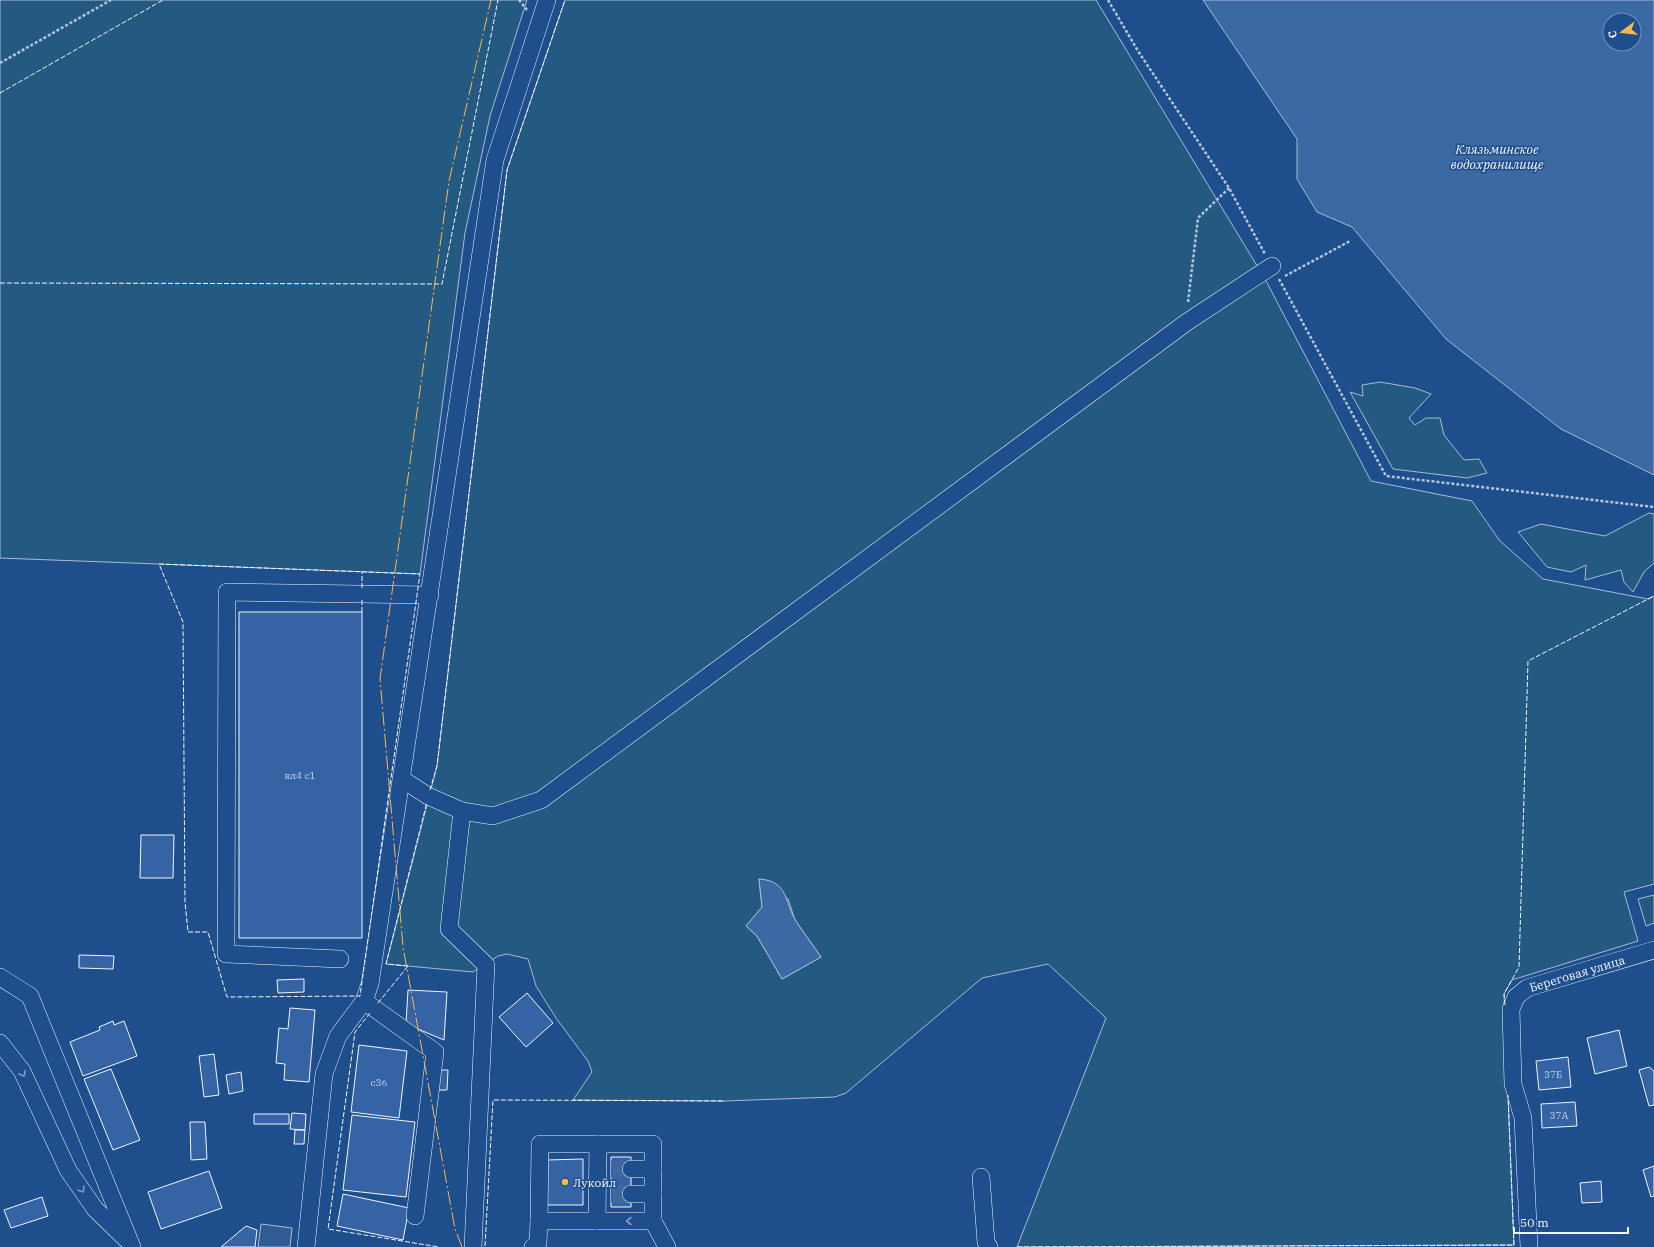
<svg xmlns="http://www.w3.org/2000/svg" width="1654" height="1247" font-family="'IBM Plex Serif',serif">
<style>
.green{fill:#245a82;stroke:#a8bbd7;fill-rule:evenodd}
.parking{fill:#305b95;stroke:#a8bbd7}
.water{fill:#3b69a3;stroke:#a8bbd7;fill-rule:evenodd}
.building{fill:#3563a3;stroke:#f2f6ff}
.lines{fill:none;stroke-linecap:round;stroke-linejoin:round}
.minor-tunnel{stroke:#3f679d;stroke-width:17;stroke-dasharray:17 8;stroke-linecap:butt}
.minor-casing{stroke:#f2f6ff;stroke-width:18}
.path{stroke:#b3c4dc;stroke-width:2.5;stroke-dasharray:3 2;stroke-linecap:butt}
.minor{stroke:#1f4e8c;stroke-width:17}
.fence{stroke:#f2f6ff;stroke-width:1;stroke-dasharray:5 2;stroke-linecap:butt}
.power{stroke:#ffb74d;stroke-width:1;stroke-dasharray:14 3 2 3;stroke-linecap:butt}
.oneway{stroke:#7e9ac0}
.poi-dot{fill:#ffb74d;stroke:#1f4e8c;stroke-width:1.5}
.labels{text-anchor:middle;dominant-baseline:central;stroke-width:3;stroke-linejoin:round;paint-order:stroke}
.number-label{font-size:10px;fill:#c3d1e8}
.street-label{font-size:12px;fill:#f2f6ff;stroke:#1f4e8c}
.poi-label{font-size:12px;fill:#f2f6ff;stroke:#1f4e8c;text-anchor:start}
.water-label{font-size:13px;font-style:italic;fill:#f2f6ff;stroke:#1f4e8c}
</style>
<rect width="100%" height="100%" fill="#1f4e8c"/>
<!-- green -->
<path class="green" d="M0 0H527L490 116 465 233 420 574 0 558Z
M565 0H1096L1265 279 1371 481 1472 501 1500 541 1543 579 1648 599 1654 596V884L1624 892 1638 941 1512 980 1504 994 1514 1245 1017 1247 1106 1018 1048 964 982 978 846 1093 835 1097 725 1101 573 1100 592 1072 588 1061 556 1018 536 986 528 959 507 954 498 956 473 972 386 964 437 766 507 170ZM759 879 788 899 795 920 821 957 782 979 757 936 746 926 762 907Z
M1380 382 1415 388 1431 394 1409 418 1415 425 1426 418H1440L1444 435 1464 460 1479 459 1487 473 1467 478 1393 469 1350 392 1363 396 1362 385Z
M1649 513 1654 514V563L1644 572 1633 592 1624 582 1621 570 1585 580 1586 565 1571 572 1547 567 1518 532 1541 524 1605 536Z
M1654 895V923L1646 926 1638 899Z"/>
<!-- parking -->
<path class="parking" d="M261 1224 292 1228 290 1247H258Z"/>
<!-- water -->
<path class="water" d="M1203 0H1654V475L1561 429 1446 339 1352 227 1317 212 1297 179V139ZM1610 20H1634V44H1610Z
M759 879C789 881 784 902 796 921 804 934 813 945 821 957L782 979 757 936 746 926 762 907Z"/>
<!-- building -->
<path class="building" d="M239 612H362V938H239Z
M141 835H174L173 878H140Z
M79 955 114 956 113 969 79 968Z
M304 979V992L278 993 277 980Z
M408 990 447 992 444 1040 406 1024Z
M527 993 553 1023 526 1047 499 1017Z
M290 1008 315 1010 309 1082 284 1080 285 1064 276 1063 279 1028 288 1029Z
M113 1021 114 1025 124 1021 137 1056 83 1076 70 1042 100 1030 99 1027Z
M1619 1030 1627 1066 1595 1074 1587 1038Z
M359 1045 407 1051 399 1118 351 1112Z
M214 1054 219 1095 204 1097 199 1056Z
M1568 1057 1571 1087 1539 1090 1536 1061Z
M1649 1067 1654 1071V1105L1649 1106 1639 1070Z
M111 1069 140 1140 113 1150 84 1079Z
M438 1070H448L447 1090H437Z
M241 1072 243 1091 229 1094 226 1075Z
M1575 1102 1577 1126 1542 1128 1541 1104Z
M292 1113 306 1114 305 1130 290 1129Z
M254 1114H289V1124H254Z
M352 1115 415 1122 406 1197 343 1190Z
M190 1122H205L207 1159 191 1160Z
M295 1130H305L304 1144H294Z
M611 1157H631V1207H611Z
M583 1159V1205H547V1160Z
M1654 1166V1196L1651 1197 1643 1170Z
M209 1171 222 1208 161 1229 148 1192Z
M1601 1181 1602 1202 1582 1203 1580 1183Z
M343 1194 409 1208 403 1240 337 1226Z
M42 1197 48 1216 11 1228 4 1210Z
M246 1226 257 1230 255 1247H221Z"/>
<g class="lines">
<!-- minor-tunnel -->
<path class="minor-tunnel" d="M611 1169H631
M611 1194H631"/>
<defs>
<g id="minor">
<path d="M402 779 428 796 462 811 493 816 541 800 1187 322 1272 266"/>
<path d="M462 811 449 929 486 965 473 1247"/>
<path d="M340 959 226 954 227 592 430 595"/>
<path d="M0 977 30 996 132 1247"/>
<path d="M364 1001 435 1052 415 1216"/>
<path d="M0 1043 22 1071 68 1170 95 1209 126 1239"/>
<path d="M631 1169H653"/>
<path d="M981 1177 986 1242 989 1247"/>
<path d="M631 1194H653"/>
<path d="M539 1221 540 1144H653V1221"/>
<path d="M597 1221 598 1144"/>
<path d="M306 1247 324 1074 338 1036 364 1001 370 984 495 160 547 0"/>
<path d="M533 1247 538 1243 539 1221H653L667 1247"/>
<path id="s1" d="M1529 1247 1523 1118 1513 1084 1511 1009 1516 997 1527 988 1654 950"/>
</g>
</defs>
<!-- minor casing -->
<use href="#minor" class="minor-casing"/>
<!-- path -->
<path class="path" d="M519 0 527 10
M1108 0 1138 51 1229 188 1265 254
M0 63 111 0
M1285 276 1350 241
M1279 279 1386 476 1654 507
M1188 302 1198 218 1229 188"/>
<!-- minor -->
<use href="#minor" class="minor"/>
<!-- fence -->
<path class="fence" d="M0 93 163 0
M0 283 442 284 498 0
M159 564 420 574 360 996 227 997 208 932H188L185 902 183 622Z
M362 588V572
M362 612V600
M430 790 437 766 507 170 565 0
M408 966 386 964 427 802
M378 1003 408 966
M1505 1005 1504 994 1519 967 1528 661 1654 596
M370 1013 355 1032 328 1229 439 1247
M485 1246 493 1100 725 1101
M1017 1247 1514 1245 1508 1095"/>
<!-- power -->
<path class="power" d="M462 1247 455 1229 403 947 380 679 449 181 491 0"/>
</g>
<!-- one-way arrows -->
<defs><path id="oneway-chevron" d="M-2-3.5L2.5 0L-2 3.5" fill="none" stroke-width="1.6" stroke-linecap="round" stroke-linejoin="round"/></defs>
<g class="oneway">
<use href="#oneway-chevron" transform="translate(23 1074) rotate(61)"/>
<use href="#oneway-chevron" transform="translate(82 1190) rotate(56)"/>
<use href="#oneway-chevron" transform="translate(629 1221) rotate(-180)"/>
</g>
<!-- markers -->
<circle class="poi-dot" cx="565" cy="1182" r="4"/>
<g class="labels">
<!-- number labels -->
<g class="number-label">
<text x="300" y="775">вл4 с1</text>
<text x="1553" y="1074">37Б</text>
<text x="379" y="1082">с36</text>
<text x="1559" y="1115">37А</text>
</g>
<!-- street labels -->
<g class="street-label">
<text stroke="none"><textPath href="#s1" startOffset="319">Береговая улица</textPath></text>
</g>
<!-- poi labels -->
<g class="poi-label">
<text x="573" y="1182">Лукойл</text>
</g>
<!-- water labels -->
<g class="water-label">
<text x="1497" y="149">Клязьминское<tspan x="1497" dy="15">водохранилище</tspan></text>
</g>
</g>
<!-- north arrow -->
<g transform="translate(1622 32) rotate(255)"><circle r="19" fill="#1f4e8c" stroke="#7391ba"/>
<path d="M0-3L7 15L0 10L-7 15Z" fill="#ffb74d"/>
<text y="-6" font-size="11" font-weight="bold" text-anchor="middle" fill="#f2f6ff">С</text>
</g>
<!-- scale -->
<path d="M1514 1227v6h114v-6" fill="none" stroke="#f2f6ff" stroke-width="2"/>
<text x="1520" y="1227" font-size="12" fill="#f2f6ff" stroke="#1f4e8c" stroke-width="3" paint-order="stroke">50 m</text>
</svg>
